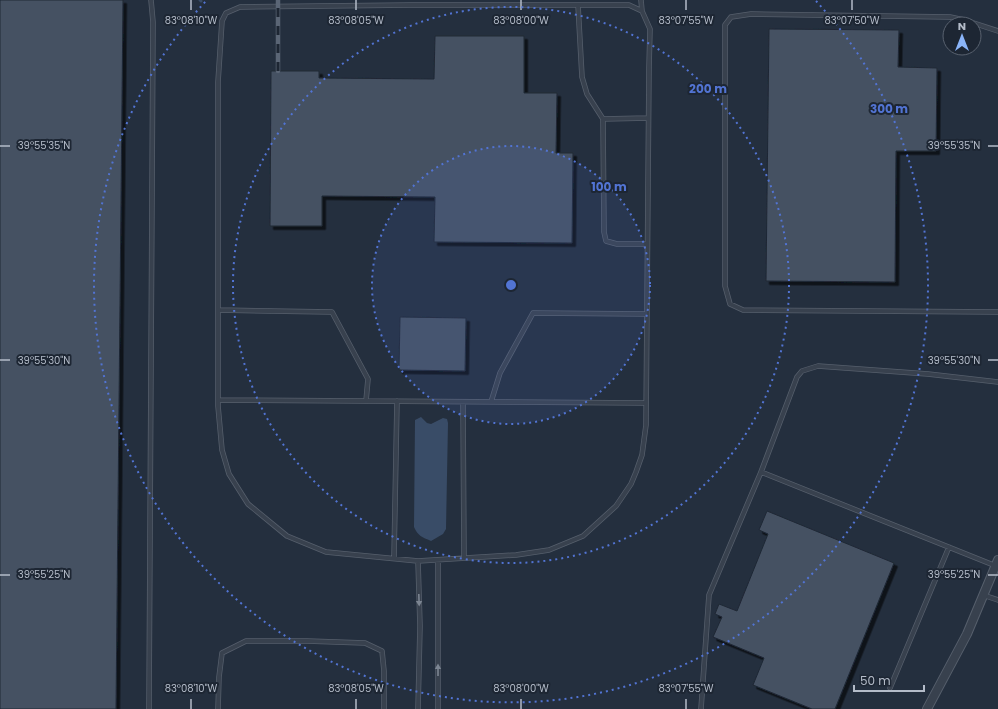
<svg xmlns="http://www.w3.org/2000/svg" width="998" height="709" font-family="Poppins,sans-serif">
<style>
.water{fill:#394c67}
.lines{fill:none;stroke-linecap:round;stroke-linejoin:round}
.stream{stroke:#394c67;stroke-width:3}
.building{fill:#455162;stroke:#1f2835;filter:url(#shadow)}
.service-casing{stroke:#565f6c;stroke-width:5.5}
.minor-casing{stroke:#565f6c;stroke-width:10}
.service{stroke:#38414e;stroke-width:4}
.minor{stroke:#38414e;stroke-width:8}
.rail-casing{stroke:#5a6575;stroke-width:4.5}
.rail{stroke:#1d2633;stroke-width:3;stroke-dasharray:9;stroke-linecap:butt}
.oneway{fill:#7c8592}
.ticks{fill:none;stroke:#b4bcc9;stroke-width:1.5}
.ring{fill:none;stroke:#5274d3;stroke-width:2;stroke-dasharray:2 4}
.ticks-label{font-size:10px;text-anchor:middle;fill:#b4bcc9;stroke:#1d2633;stroke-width:4;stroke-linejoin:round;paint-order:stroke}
.centre{fill:#5274d3;stroke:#1d2633;stroke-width:2}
.ring-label{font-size:12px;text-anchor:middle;font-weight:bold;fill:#5274d3;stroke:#1d2633;stroke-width:4;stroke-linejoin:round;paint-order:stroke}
</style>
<defs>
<filter id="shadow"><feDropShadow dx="3.5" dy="3.5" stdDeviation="0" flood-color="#0009"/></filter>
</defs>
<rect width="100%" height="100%" fill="#242f3e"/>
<!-- water -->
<path class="water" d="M421 417 427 423 431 424 443 418 447 419 448 423 446 529 443 534 431 541C422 537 418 536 414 527L415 420Z"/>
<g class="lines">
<!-- stream -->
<path class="stream" d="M200 0 201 1"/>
</g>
<!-- building -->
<path class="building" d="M0 0H123L116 709H0Z
M769 29 899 30 898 67 937 68 936 151H896L895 282 766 281Z
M435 36H524V93H557L556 153H573L572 243 434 242 435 197 322 196V226H270L271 71H319V78L434 79Z
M400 317 466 318 465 371 399 370Z
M767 511 894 563 835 709H812L753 685 764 658 713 637 722 617 715 614 719 604 737 611 768 534 759 530Z"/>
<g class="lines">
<defs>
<path id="service" d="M641 0 642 11
M411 5H629L642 11 650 29 649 68 646 425 642 455 636 472 631 484 616 506 583 536 549 550 516 555 418 561 326 552 287 536 248 504 229 474 222 450 218 406V82L222 21 226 13 240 7Z
M578 5 582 77 587 94 603 119 604 232 606 241 617 244H647
M998 31 964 20 950 17 751 14 731 17 725 25V286L730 304 743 310 998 312
M603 119 648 118
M218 310 332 312 368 379 366 401
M218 400 646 403
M463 402 464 558
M491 402 500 373 533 313 647 314
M761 472 797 377 802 371 818 366 928 374 998 382
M394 558 397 401
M418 561 420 626 418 709
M983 595 998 600
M890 688 949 547
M149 709 153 22 151 0
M218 709 219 677 222 653 246 641H307L365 643 382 651 384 671V709
M438 709V560
M701 709 709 595 761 472 996 566"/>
<path id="minor" d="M927 709 967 634 998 560"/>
</defs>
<!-- service casing -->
<use href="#service" class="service-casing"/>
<!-- minor casing -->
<use href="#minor" class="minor-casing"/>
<!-- service -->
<use href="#service" class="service"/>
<!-- minor -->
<use href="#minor" class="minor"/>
<defs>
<path id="rail" d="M278 71V0"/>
</defs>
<!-- rail casing -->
<use href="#rail" class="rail-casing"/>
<!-- rail -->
<use href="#rail" class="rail"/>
</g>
<!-- one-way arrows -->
<defs><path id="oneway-solid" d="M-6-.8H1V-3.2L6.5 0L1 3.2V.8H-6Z"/></defs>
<g class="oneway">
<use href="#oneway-solid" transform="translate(419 600) rotate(88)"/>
<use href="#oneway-solid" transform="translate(438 670) rotate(-90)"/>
</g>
<!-- ticks -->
<path class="ticks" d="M191 0V10M356 0V10M521 0V10M686 0V10M852 0V10M0 146H10M988 146H998M0 360H10M988 360H998M0 575H10M988 575H998M191 699V709M356 699V709M521 699V709M686 699V709"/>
<!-- distance rings -->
<circle cx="511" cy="285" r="139" fill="#5274d3" fill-opacity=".12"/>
<g class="ring">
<circle cx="511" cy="285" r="139"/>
<circle cx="511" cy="285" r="278"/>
<path d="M816 1A417 417 0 1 1 206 1"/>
</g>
<g class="ticks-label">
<text x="191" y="24">83°08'10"W</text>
<text x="356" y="24">83°08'05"W</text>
<text x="521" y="24">83°08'00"W</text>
<text x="686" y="24">83°07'55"W</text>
<text x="852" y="24">83°07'50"W</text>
<text x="44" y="149">39°55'35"N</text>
<text x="954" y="149">39°55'35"N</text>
<text x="44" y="364">39°55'30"N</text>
<text x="954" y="364">39°55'30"N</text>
<text x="44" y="578">39°55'25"N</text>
<text x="954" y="578">39°55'25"N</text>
<text x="191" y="692">83°08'10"W</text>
<text x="356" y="692">83°08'05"W</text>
<text x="521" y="692">83°08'00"W</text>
<text x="686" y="692">83°07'55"W</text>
</g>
<circle cx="511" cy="285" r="6" class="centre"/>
<g class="ring-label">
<text x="708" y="93">200 m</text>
<text x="889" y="113">300 m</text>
<text x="609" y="191">100 m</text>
</g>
<!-- north arrow -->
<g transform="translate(962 36)"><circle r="19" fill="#1d2633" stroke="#59626f"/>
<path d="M0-3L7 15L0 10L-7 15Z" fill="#8ab4f8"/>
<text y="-6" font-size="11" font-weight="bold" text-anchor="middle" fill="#b4bcc9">N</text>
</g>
<!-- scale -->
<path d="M854 685v6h70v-6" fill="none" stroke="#b4bcc9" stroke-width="2"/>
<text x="860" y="685" font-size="12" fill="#b4bcc9" stroke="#1d2633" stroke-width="3" paint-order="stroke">50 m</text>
</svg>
